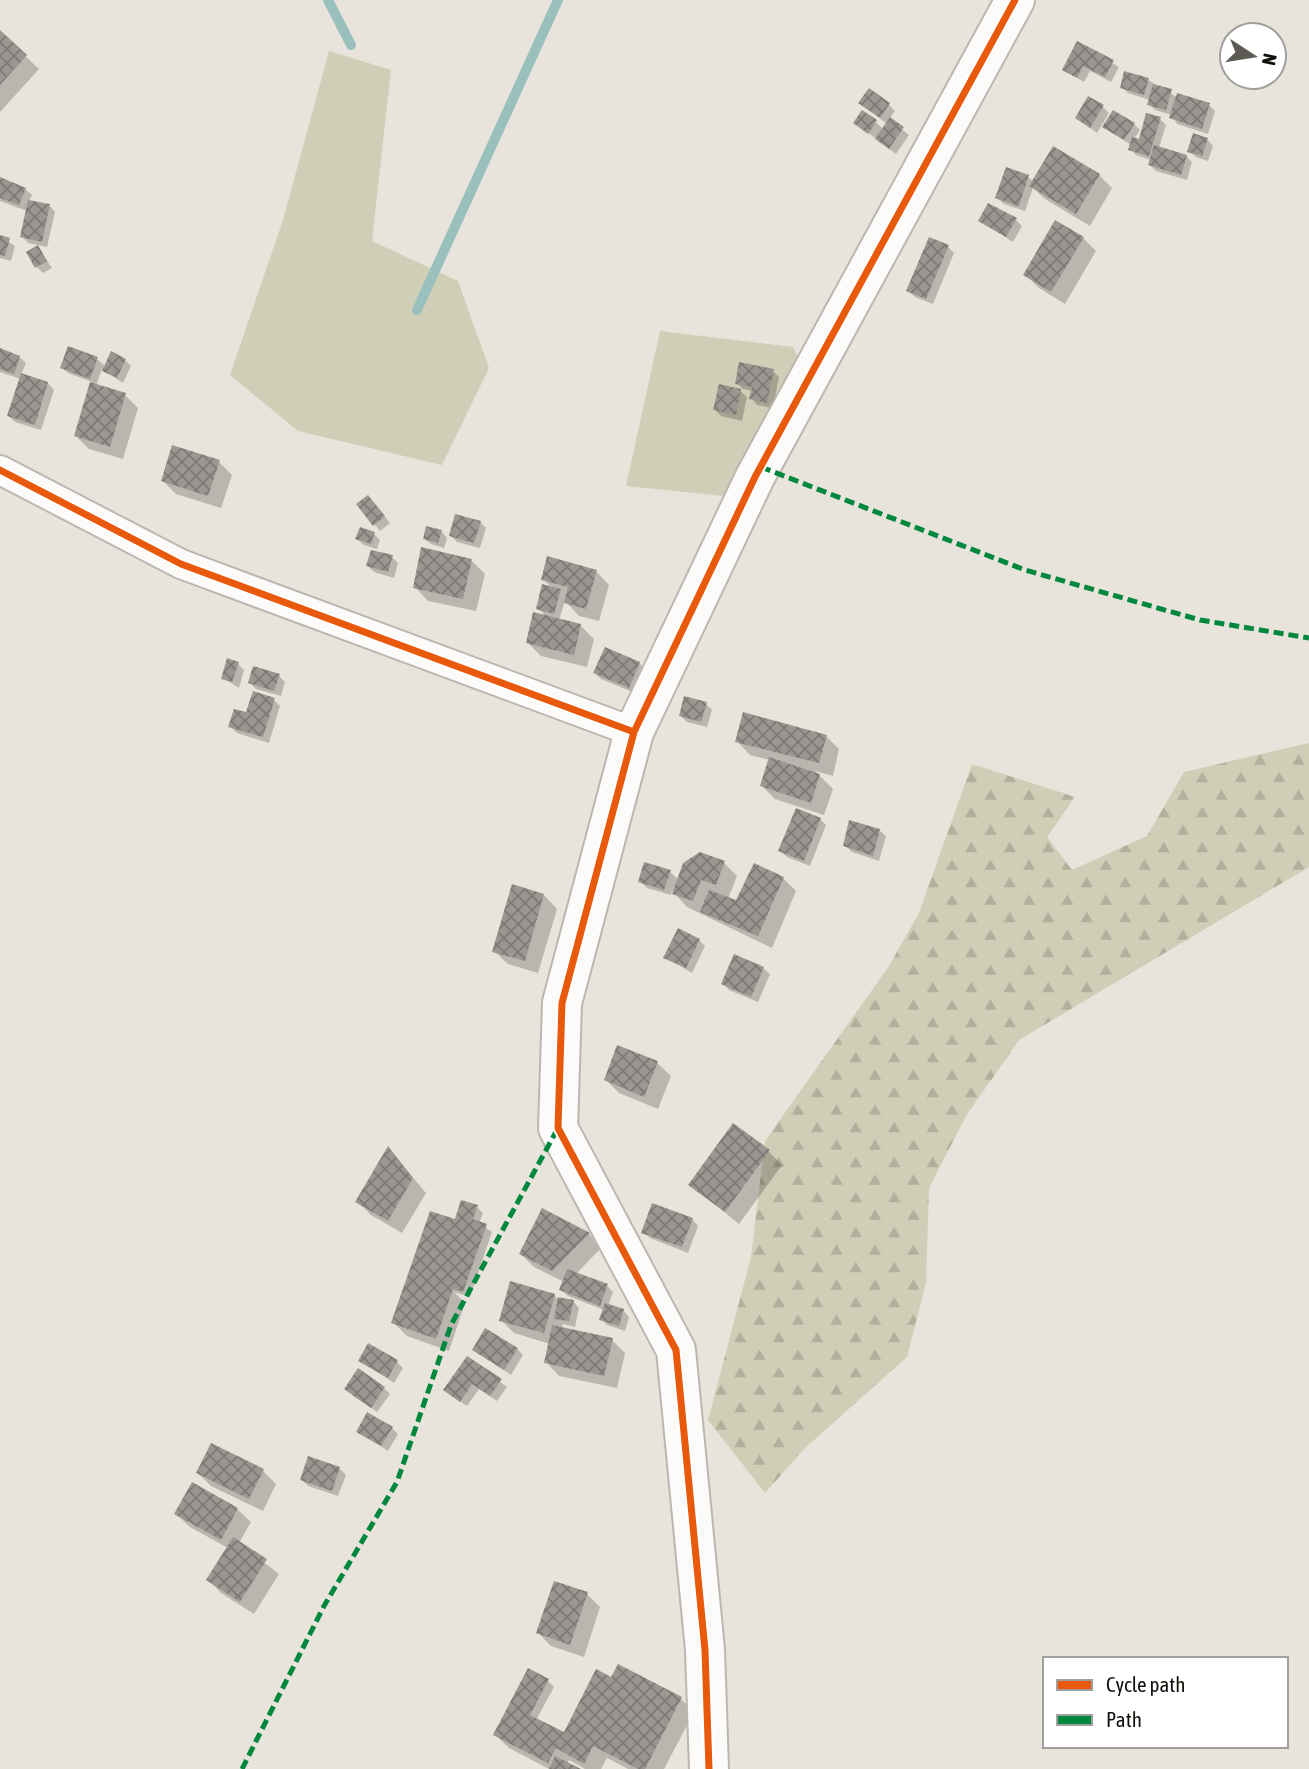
<svg xmlns="http://www.w3.org/2000/svg" width="1309" height="1769" font-family="'Asap Condensed',sans-serif">
<style>
.grass{fill:#cfceb6}
.forest{fill:url(#forest-firs)}
.shadow{fill:#0003}
.lines{fill:none;stroke-linecap:round;stroke-linejoin:round}
.stream{stroke:#9ac0be;stroke-width:10}
.building{fill:url(#building-cross-hatch)}
.street-casing{stroke:#bbb7b0;stroke-width:32}
.secondary-casing{stroke:#bbb7b0;stroke-width:42}
.street{stroke:#fcfbfa;stroke-width:28}
.secondary{stroke:#fcfbfa;stroke-width:38}
.quiet{stroke:#00873e;stroke-width:5;stroke-dasharray:10 5;stroke-linecap:butt}
.cycleway-casing{stroke:#fff;stroke-width:11}
.cycleway{stroke:#e8590c;stroke-width:7}
</style>
<defs>
<pattern id="forest-firs" width="22" height="20" patternUnits="userSpaceOnUse" patternTransform="scale(1.75)"><rect width="22" height="20" fill="#cfceb6"/><path d="M5 1l3.5 6h-7zM16 11l3.5 6h-7z" fill="#b1b09b"/></pattern>
<pattern id="building-cross-hatch" width="8" height="8" patternUnits="userSpaceOnUse" patternTransform="scale(1.75)"><rect width="8" height="8" fill="#9b9690"/><path d="M0 0l8 8M0 8l8-8" fill="none" stroke="#7d7974"/></pattern>
</defs>
<rect width="100%" height="100%" fill="#e8e4db"/>
<!-- grass -->
<path class="grass" d="M329 51 391 70 372 241 458 281 489 368 442 465 298 431 230 375 283 220Z
M660 331 793 347 799 359 724 496 626 486Z"/>
<!-- forest -->
<path class="forest" d="M1309 743V867L1019 1040 966 1116 929 1188 926 1283 907 1357 804 1449 765 1493 708 1420 751 1257 765 1141 889 966 919 913 972 764 1075 797 1047 837 1072 870 1147 836 1184 772Z"/>
<!-- shadow -->
<path class="shadow" d="M0 32 39 69 0 112Z
M1078 43 1119 67 1111 82 1090 71 1084 82 1064 70Z
M1148 80 1177 97 1209 105 1215 111 1208 134 1177 124 1172 115 1155 110 1149 104 1150 100 1128 93 1122 87Z
M860 103 889 105 895 111 889 119 909 135 896 154 855 123 876 122 883 129 887 124Z
M1102 106 1109 113 1097 133 1077 118Z
M1160 119 1166 125 1159 148 1186 156 1192 162 1187 180 1156 171 1150 165 1151 160 1136 155 1130 149 1131 145 1105 127 1134 124 1140 130 1134 139 1140 141Z
M1207 139 1213 146 1208 161 1196 157 1189 151Z
M1099 175 1112 188 1090 226 1045 199 1033 188 1025 211 1004 204 997 198 1028 177 1034 182Z
M0 179 25 189 32 195 29 202 49 205 55 212 47 247 28 243 22 236 27 211 0 201Z
M1016 220 1022 226 1013 242 980 221Z
M0 237 15 246 11 261 0 258Z
M1083 238 1096 251 1065 304 1039 288 1026 275Z
M38 247 52 268 43 273 37 267Z
M948 247 954 253 933 304 915 297 908 291Z
M0 350 19 357 26 363 21 375 48 383 54 390 41 430 15 422 9 416 21 379 0 372Z
M97 359 106 367 125 360 131 366 123 383 102 369 96 386 125 395 138 408 123 459 89 449 76 436 92 382 68 373 62 367Z
M773 371 779 377 773 408 757 405 751 398 753 391 743 389 737 383Z
M740 391 747 397 742 421 721 416 715 410Z
M219 462 232 475 221 508 176 494 163 481Z
M374 503 390 523 380 531 359 504Z
M480 522 486 528 480 548 457 542 451 536Z
M441 531 447 538 444 548 431 544 424 538Z
M374 534 380 540 377 549 364 545 357 539Z
M392 557 398 563 394 578 374 572 368 566Z
M471 560 485 574 476 611 428 601 415 587Z
M596 571 609 585 599 621 579 616 565 601 559 620 580 625 594 639 587 667 541 656 528 643 547 617 538 608 552 588 543 579Z
M639 663 645 669 635 693 601 679 595 673Z
M238 664 244 670 239 688 223 678Z
M279 676 285 682 281 696 256 689 250 683Z
M274 700 280 706 269 743 237 733 230 726Z
M706 704 712 710 707 727 687 722 681 716Z
M826 736 839 749 833 776 815 771 833 789 824 815 775 799 762 786 770 760 750 755 737 741Z
M820 819 826 825 810 866 787 857 780 850Z
M879 830 886 836 879 861 852 852 845 845Z
M724 863 737 876 728 899 737 904 783 878 796 891 772 948 687 907 672 891 671 895 647 888 640 881 670 872 679 880Z
M544 895 557 909 538 973 508 964 494 951Z
M699 940 705 946 692 973 665 957Z
M763 968 770 974 758 1002 729 990 723 983Z
M618 1047 657 1063 671 1076 658 1109 619 1093 606 1080Z
M389 1149 426 1193 402 1233 371 1215 357 1201Z
M769 1152 782 1165 739 1224 691 1185Z
M477 1207 483 1213 479 1223 492 1232 470 1297 454 1292 465 1303 449 1351 407 1336 394 1323 461 1224Z
M543 1211 589 1234 602 1247 576 1274 607 1286 613 1292 608 1306 623 1310 629 1317 625 1331 607 1325 601 1319 604 1310 568 1296 561 1289 564 1282 534 1267 521 1254Z
M692 1219 698 1226 688 1253 650 1238 644 1232Z
M554 1295 559 1300 573 1301 579 1308 575 1327 563 1324 561 1329 612 1340 625 1353 617 1388 559 1376 546 1362 550 1344 514 1333 501 1320Z
M517 1349 523 1355 511 1375 474 1350Z
M468 1358 507 1387 497 1401 479 1389 467 1406 452 1396Z
M360 1360 397 1362 403 1368 394 1383Z
M384 1388 390 1394 377 1412 352 1395Z
M392 1428 398 1434 388 1451 358 1431Z
M339 1468 346 1475 338 1496 308 1486 302 1480Z
M263 1471 276 1484 263 1511 211 1486 198 1473Z
M192 1485 237 1509 251 1522 239 1543 279 1574 254 1614 221 1593 208 1579 228 1548 190 1527 176 1514Z
M587 1594 600 1607 584 1657 551 1646 538 1633Z
M612 1679 681 1699 694 1712 664 1769H628L607 1758 601 1769H585L569 1760 567 1764 577 1769H549L509 1748 495 1734 548 1681 554 1687 536 1720 565 1734Z"/>
<g class="lines">
<!-- stream -->
<path class="stream" d="M328 0 351 45
M417 310 558 0"/>
</g>
<!-- building -->
<path class="building" d="M0 30 27 55 0 85Z
M1077 41 1114 60 1105 77 1083 66 1077 78 1062 70Z
M1124 71 1149 78 1144 95 1120 88Z
M1153 84 1172 89 1166 110 1147 105Z
M869 88 890 103 880 118 858 103Z
M1177 93 1210 103 1202 129 1169 118Z
M1088 96 1104 105 1090 128 1075 118Z
M862 110 877 120 868 134 853 123Z
M1113 110 1135 123 1124 140 1102 127Z
M1146 113 1161 117 1149 156 1128 150 1132 137 1139 139Z
M890 117 904 127 889 149 875 139Z
M1193 133 1208 138 1202 156 1187 152Z
M1154 145 1187 155 1181 175 1148 165Z
M1053 146 1100 174 1076 214 1029 186Z
M1006 167 1029 175 1019 206 995 198Z
M0 177 26 188 19 205 0 198Z
M28 200 50 204 42 242 20 237Z
M988 203 1017 218 1006 237 978 221Z
M1055 220 1084 237 1051 292 1023 275Z
M0 235 10 238 5 256 0 255Z
M929 237 949 245 926 299 906 291Z
M38 245 47 261 35 268 26 252Z
M68 346 98 357 90 379 60 368Z
M0 348 20 356 14 374 0 369Z
M111 351 126 359 117 378 102 371Z
M739 362 774 369 767 403 749 399 752 387 735 384Z
M21 373 48 382 35 425 7 416Z
M90 382 126 393 110 447 74 436Z
M719 384 741 389 736 415 713 410Z
M172 445 220 460 208 496 161 481Z
M368 495 385 516 373 526 356 504Z
M455 514 481 521 474 543 449 536Z
M426 526 442 530 438 543 423 539Z
M360 527 375 532 371 544 355 539Z
M421 547 472 559 463 599 413 588Z
M371 550 393 555 388 572 366 566Z
M547 556 597 570 586 609 564 603 568 587 541 580Z
M542 584 561 589 554 614 536 609Z
M533 612 581 624 574 655 526 643Z
M605 647 640 662 629 688 593 673Z
M227 658 239 662 232 682 221 679Z
M253 666 280 674 274 691 248 683Z
M253 691 275 698 263 737 228 727 234 709 246 712Z
M684 696 707 702 701 722 679 716Z
M743 712 827 735 819 763 735 742Z
M769 757 820 774 811 803 760 786Z
M796 808 821 818 804 861 778 851Z
M849 820 880 829 873 856 843 846Z
M700 852 725 861 716 885 701 880 693 901 672 894 683 863Z
M644 862 671 870 664 890 638 882Z
M754 863 784 877 758 936 700 912 709 890 736 900Z
M512 884 544 894 525 961 492 952Z
M678 928 700 939 686 968 663 958Z
M734 954 764 967 751 997 721 984Z
M617 1045 658 1061 644 1097 604 1080Z
M733 1123 770 1150 725 1212 688 1185Z
M388 1146 413 1178 388 1221 355 1202Z
M461 1200 478 1205 473 1219 487 1224 463 1292 453 1289 436 1339 391 1323 430 1211 455 1219Z
M652 1203 693 1218 682 1247 641 1233Z
M542 1208 590 1233 552 1271 519 1254Z
M567 1269 608 1284 600 1306 559 1290Z
M510 1281 555 1294 544 1333 499 1321Z
M558 1297 574 1300 569 1321 554 1319Z
M605 1303 624 1309 619 1326 599 1320Z
M552 1325 613 1338 604 1376 544 1363Z
M485 1328 518 1348 504 1370 472 1350Z
M368 1343 398 1360 388 1378 358 1361Z
M467 1356 502 1379 490 1396 472 1384 460 1402 443 1390Z
M358 1368 385 1387 371 1408 344 1389Z
M367 1412 393 1427 381 1446 356 1432Z
M211 1443 264 1469 249 1499 196 1473Z
M308 1456 340 1467 332 1491 300 1480Z
M192 1482 238 1508 221 1540 174 1514Z
M233 1537 267 1559 240 1602 206 1580Z
M554 1581 588 1592 570 1645 536 1633Z
M618 1664 682 1697 645 1769H638L593 1746 584 1764 556 1748 548 1763 493 1735 528 1668 549 1679 530 1715 564 1732 596 1669 611 1677Z
M555 1756 581 1769H549Z"/>
<g class="lines">
<defs>
<path id="street" d="M0 470 181 564 634 732"/>
<path id="secondary" d="M709 1769 705 1650 676 1350 558 1128 562 1003 634 732 755 477 1015 0"/>
</defs>
<!-- street casing -->
<use href="#street" class="street-casing"/>
<!-- secondary casing -->
<use href="#secondary" class="secondary-casing"/>
<!-- street -->
<use href="#street" class="street"/>
<!-- secondary -->
<use href="#secondary" class="secondary"/>
<!-- quiet -->
<path class="quiet" d="M761 467 1025 570 1200 620 1309 638
M242 1769 324 1606 397 1482 451 1325 558 1128"/>
<defs>
<path id="cycleway" d="M0 470 181 564 634 732
M709 1769 705 1650 676 1350 558 1128 562 1003 634 732 755 477 1015 0"/>
</defs>
<!-- cycleway casing -->
<use href="#cycleway" class="cycleway-casing"/>
<!-- cycleway -->
<use href="#cycleway" class="cycleway"/>
</g>
<!-- legend -->
<rect x="1043" y="1657" width="245" height="91" fill="#ffffff" stroke="#a09f9d" stroke-width="2"/>
<rect x="1057" y="1680" width="35" height="10" fill="#e8590c" stroke="#a09f9d" stroke-width="2"/>
<text x="1106" y="1692" font-size="21" fill="#12100a">Cycle path</text>
<rect x="1057" y="1715" width="35" height="10" fill="#00873e" stroke="#a09f9d" stroke-width="2"/>
<text x="1106" y="1727" font-size="21" fill="#12100a">Path</text>
<!-- north arrow -->
<g transform="translate(1253 56) rotate(102)"><circle r="33" fill="#ffffff" stroke="#a09f9d" stroke-width="2"/>
<path d="M0-5L12 26L0 18L-12 26Z" fill="#5d5a53"/>
<text y="-10" font-size="19" font-weight="bold" text-anchor="middle" fill="#12100a">N</text>
</g>
</svg>
